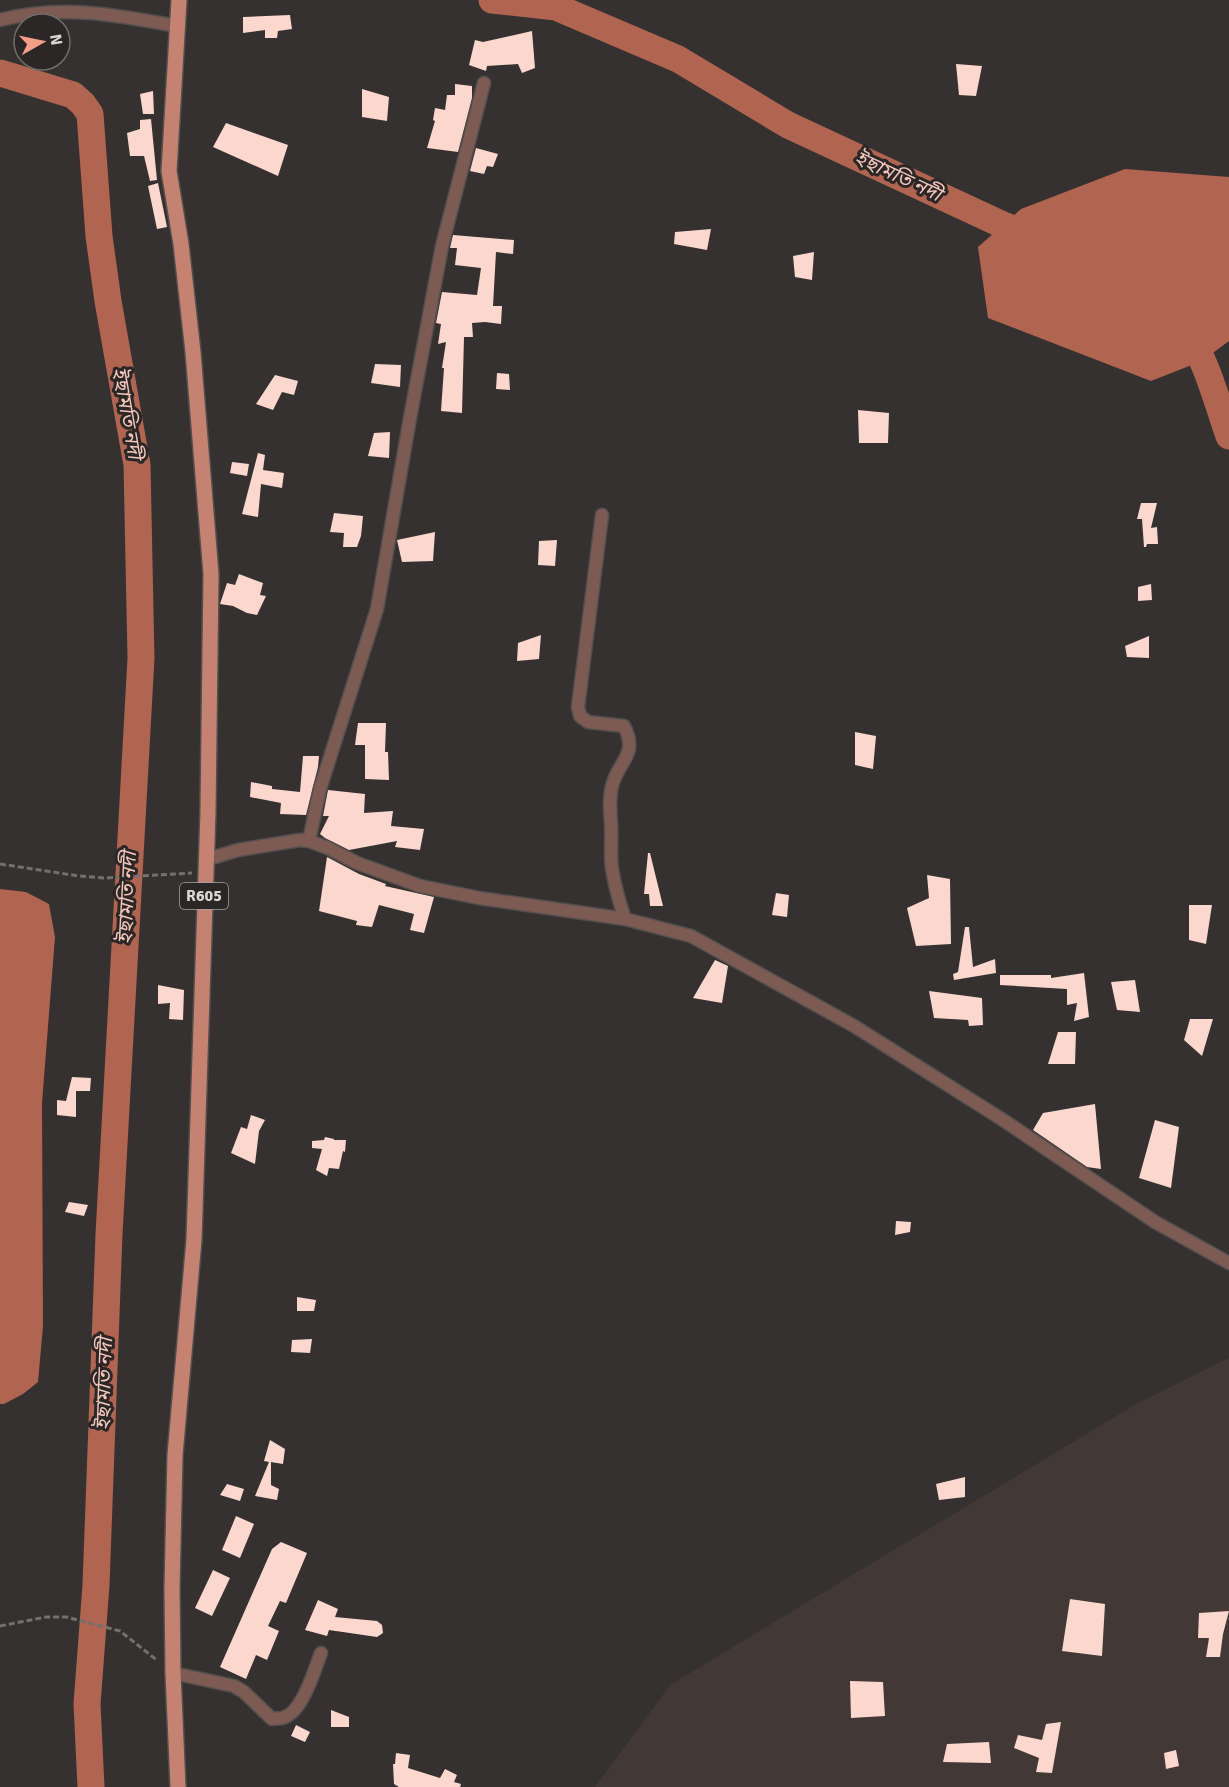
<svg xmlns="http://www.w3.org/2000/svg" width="1229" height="1787" font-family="Signika,'Noto Sans Bengali',sans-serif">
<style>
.built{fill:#423835}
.water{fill:#b16450}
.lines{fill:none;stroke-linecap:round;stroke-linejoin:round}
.river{stroke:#b16450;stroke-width:27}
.building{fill:#fbd7ce}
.street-casing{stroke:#524f4e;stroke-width:15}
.primary-casing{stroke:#524f4e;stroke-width:18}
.path{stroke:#73706f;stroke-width:3;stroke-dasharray:6 3;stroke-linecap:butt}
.street{stroke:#7d5b52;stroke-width:12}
.primary{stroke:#c68270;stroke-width:15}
.labels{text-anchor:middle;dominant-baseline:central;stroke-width:6;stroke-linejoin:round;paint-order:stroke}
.shield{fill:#2a2726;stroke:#a5a3a2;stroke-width:1.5}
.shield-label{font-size:16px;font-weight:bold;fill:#dad8d7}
.water-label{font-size:20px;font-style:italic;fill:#f3c6bb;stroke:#2a2726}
</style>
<rect width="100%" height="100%" fill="#343130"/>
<!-- built -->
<path class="built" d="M1229 1358V1787H595L670 1685 1136 1404Z"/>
<!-- water -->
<path class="water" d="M1125 169 1229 177V341L1202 361 1151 381 988 318 978 247 1021 209Z
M0 889 26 892 49 904 55 937 42 1103 43 1326 38 1382 23 1394 4 1404H0Z"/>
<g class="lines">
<!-- river -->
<path class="river" d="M492 0 556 7 678 59 788 125 1003 225 1038 238
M0 73 73 95 83 104 90 114 99 236 108 301 137 465 141 658 109 1234 96 1585 87 1704 91 1787
M1185 329C1206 358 1217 402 1229 436"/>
</g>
<!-- building -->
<path class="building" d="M290 15 292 29 278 31 277 38H265V30L243 33V17Z
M532 31 535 68 522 73 518 64 487 66 486 71 469 65 475 40 483 42Z
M956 64 982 66 976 96 959 95Z
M455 84 472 86V98L458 152 427 148 435 121 433 120 435 108 445 110 447 95H455Z
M362 89 389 97 387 121 362 117Z
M153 91 154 114H143L140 94Z
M151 119 157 180 150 181 144 156H130L127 133 140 129V120Z
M226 123 288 145 278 176 213 147Z
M476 148 498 154 493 167 487 166 484 174 470 171Z
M158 183 167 227 157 229 148 186Z
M711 229 707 250 674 244 675 232Z
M453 235 514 240 513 254 496 252 493 306H502L501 324 485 322 472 323 473 337H464L462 413 441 411 444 368H442L446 342 438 344 441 324 436 323 442 292 477 295 481 268 455 265 457 248H450Z
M814 252 812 280 795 277 793 256Z
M375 364 401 365 400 387 371 383Z
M497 373 509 374 510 390 496 389Z
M275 375 298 381 294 395 282 392 273 410 256 404Z
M858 410 889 413 888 443H859Z
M390 432 389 458 368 456 374 433Z
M258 453 265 455 263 470 284 473 282 488 261 484 258 517 242 514Z
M232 462 249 464 247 476 230 473Z
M1141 503H1157L1151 528 1157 527 1158 544H1147L1146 547H1144L1142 519H1137Z
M334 513 363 516 361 536 357 547H343L344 533 330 532Z
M435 532 433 561 402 562 397 540Z
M557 540 555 566 538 565 539 541Z
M239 574 263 583 260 595 266 596 257 615 247 613 233 606 220 604 227 583 235 585Z
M1151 584 1152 600 1138 601V587Z
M541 635 539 659 517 661 518 643Z
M1149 636V658L1127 657 1125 646Z
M358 723H386L385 752H388L389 780 365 779V745H355Z
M855 732 876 736 873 769 855 765Z
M303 756H319L318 767 306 815 280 814 281 803 250 797 251 782 272 786V789L300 792Z
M328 790 365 794 364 813 393 811 391 826 424 829 420 850 395 847 397 841 349 850 325 838 320 834 329 816H323Z
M648 853H650L663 906H650L649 894H644Z
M327 857 359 874 386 884 385 886 434 897 424 933 410 930 414 914 379 905 372 927 356 925 357 921 319 911Z
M927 875 950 879 951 944 916 946 907 908 929 898Z
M776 893 789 895 787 917 772 915Z
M1189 905H1212L1206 944 1189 940Z
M965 927H969L973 967 995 959 996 973 954 980 953 974 958 972Z
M715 960 728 966 722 1003 693 998Z
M1084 973 1089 1017 1074 1021 1077 1003 1067 1005V989L1000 985V975H1051V978Z
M1135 980 1140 1012 1117 1010 1111 982Z
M158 985 184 990 183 1020 169 1019 170 1003 158 1004Z
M929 991 982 998 983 1025 969 1026 968 1020 934 1018Z
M1190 1019H1213L1202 1056 1184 1040Z
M1058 1032H1076L1075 1064H1048Z
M72 1077 91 1078 90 1091H76V1117L57 1115V1100L66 1101Z
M1095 1104 1101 1169 1087 1167 1033 1130 1043 1113Z
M251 1115 265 1120 259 1131 255 1164 231 1153 241 1127 247 1129Z
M1155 1120 1179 1127 1171 1188 1139 1178Z
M325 1137 334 1139V1140H346L345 1152 343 1151 339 1169 329 1168 327 1176 316 1170 322 1149 312 1148V1141L324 1140Z
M69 1202 88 1205 84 1216 65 1212Z
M896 1221 911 1222 910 1232 895 1235Z
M297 1297 316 1300 314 1311H297Z
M312 1339 310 1353 291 1352 292 1340Z
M270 1440 285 1449 283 1464 271 1462V1485L279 1489 277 1500 255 1496 269 1462 264 1461Z
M965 1477V1497L939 1500 936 1484Z
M227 1484 244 1489 240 1501 220 1495Z
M236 1516 254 1524 240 1558 222 1550Z
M281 1542 307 1553 286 1603 280 1601 268 1626 279 1631 267 1660 256 1655 246 1679 220 1667 272 1549Z
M213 1570 230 1578 212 1616 195 1608Z
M1070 1599 1105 1604 1102 1656 1062 1651Z
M318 1600 338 1609 335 1617 377 1621 382 1625 383 1633 377 1637 329 1630 327 1636 305 1630Z
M1229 1611 1223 1634 1220 1657H1206L1209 1638H1198L1199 1613Z
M850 1681 883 1682 885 1716 851 1718Z
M331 1710 349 1717V1727H331Z
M1061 1722 1052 1773 1036 1772 1039 1758 1014 1748 1018 1735 1042 1740 1046 1724Z
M296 1725 310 1732 305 1742 291 1736Z
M989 1742 991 1763 943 1762 947 1744Z
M1176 1750 1179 1766 1166 1769 1164 1753Z
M396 1753 410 1755 408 1768 440 1778 445 1769 457 1775 454 1782 461 1784 460 1787H399L394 1784 393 1764H395Z"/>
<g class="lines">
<defs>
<path id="street" d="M0 20C60 4 117 15 177 26
M309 841 328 848 357 863 420 886 479 898 625 919C619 902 615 886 612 869 610 854 612 838 611 823 610 810 609 799 612 786 618 761 639 755 624 726L588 722 580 716 578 707 602 515
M205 860 238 850 300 840 309 841 320 789 377 609 410 418 442 246 484 83
M625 919 691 936 854 1026 1000 1118 1155 1222 1229 1263
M173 1673 234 1686 244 1692 272 1719C275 1718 279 1719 282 1718 302 1714 314 1671 321 1653"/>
<path id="primary" d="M178 1787 173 1673 172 1588 175 1455 194 1240 208 812 211 574 193 352 181 244 169 171 179 0"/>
</defs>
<!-- street casing -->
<use href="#street" class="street-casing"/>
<!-- primary casing -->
<use href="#primary" class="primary-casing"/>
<!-- path -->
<path class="path" d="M0 864 79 876 105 878 192 873
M0 1626 46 1617H66L120 1631 158 1661"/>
<!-- street -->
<use href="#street" class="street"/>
<!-- primary -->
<use href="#primary" class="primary"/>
</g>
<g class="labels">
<!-- shield labels -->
<rect class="shield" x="180" y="883" width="48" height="26" rx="4.5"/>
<g class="shield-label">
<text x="204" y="896">R605</text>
</g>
<!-- water labels -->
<g class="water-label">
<text transform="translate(898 176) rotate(25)">ইছামতি নদী</text>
<text transform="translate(127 413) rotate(80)">ইছামতি নদী</text>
<text transform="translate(127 898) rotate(-87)">ইছামতি নদী</text>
<text transform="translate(104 1384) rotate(-88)">ইছামতি নদী</text>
</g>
</g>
<!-- north arrow -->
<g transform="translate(42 42) rotate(81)"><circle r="28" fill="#2a2726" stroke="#706e6d" stroke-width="1.5"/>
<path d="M0-4.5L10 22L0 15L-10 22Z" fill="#f49e88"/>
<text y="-9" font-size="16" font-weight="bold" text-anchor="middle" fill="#dad8d7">N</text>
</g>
</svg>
